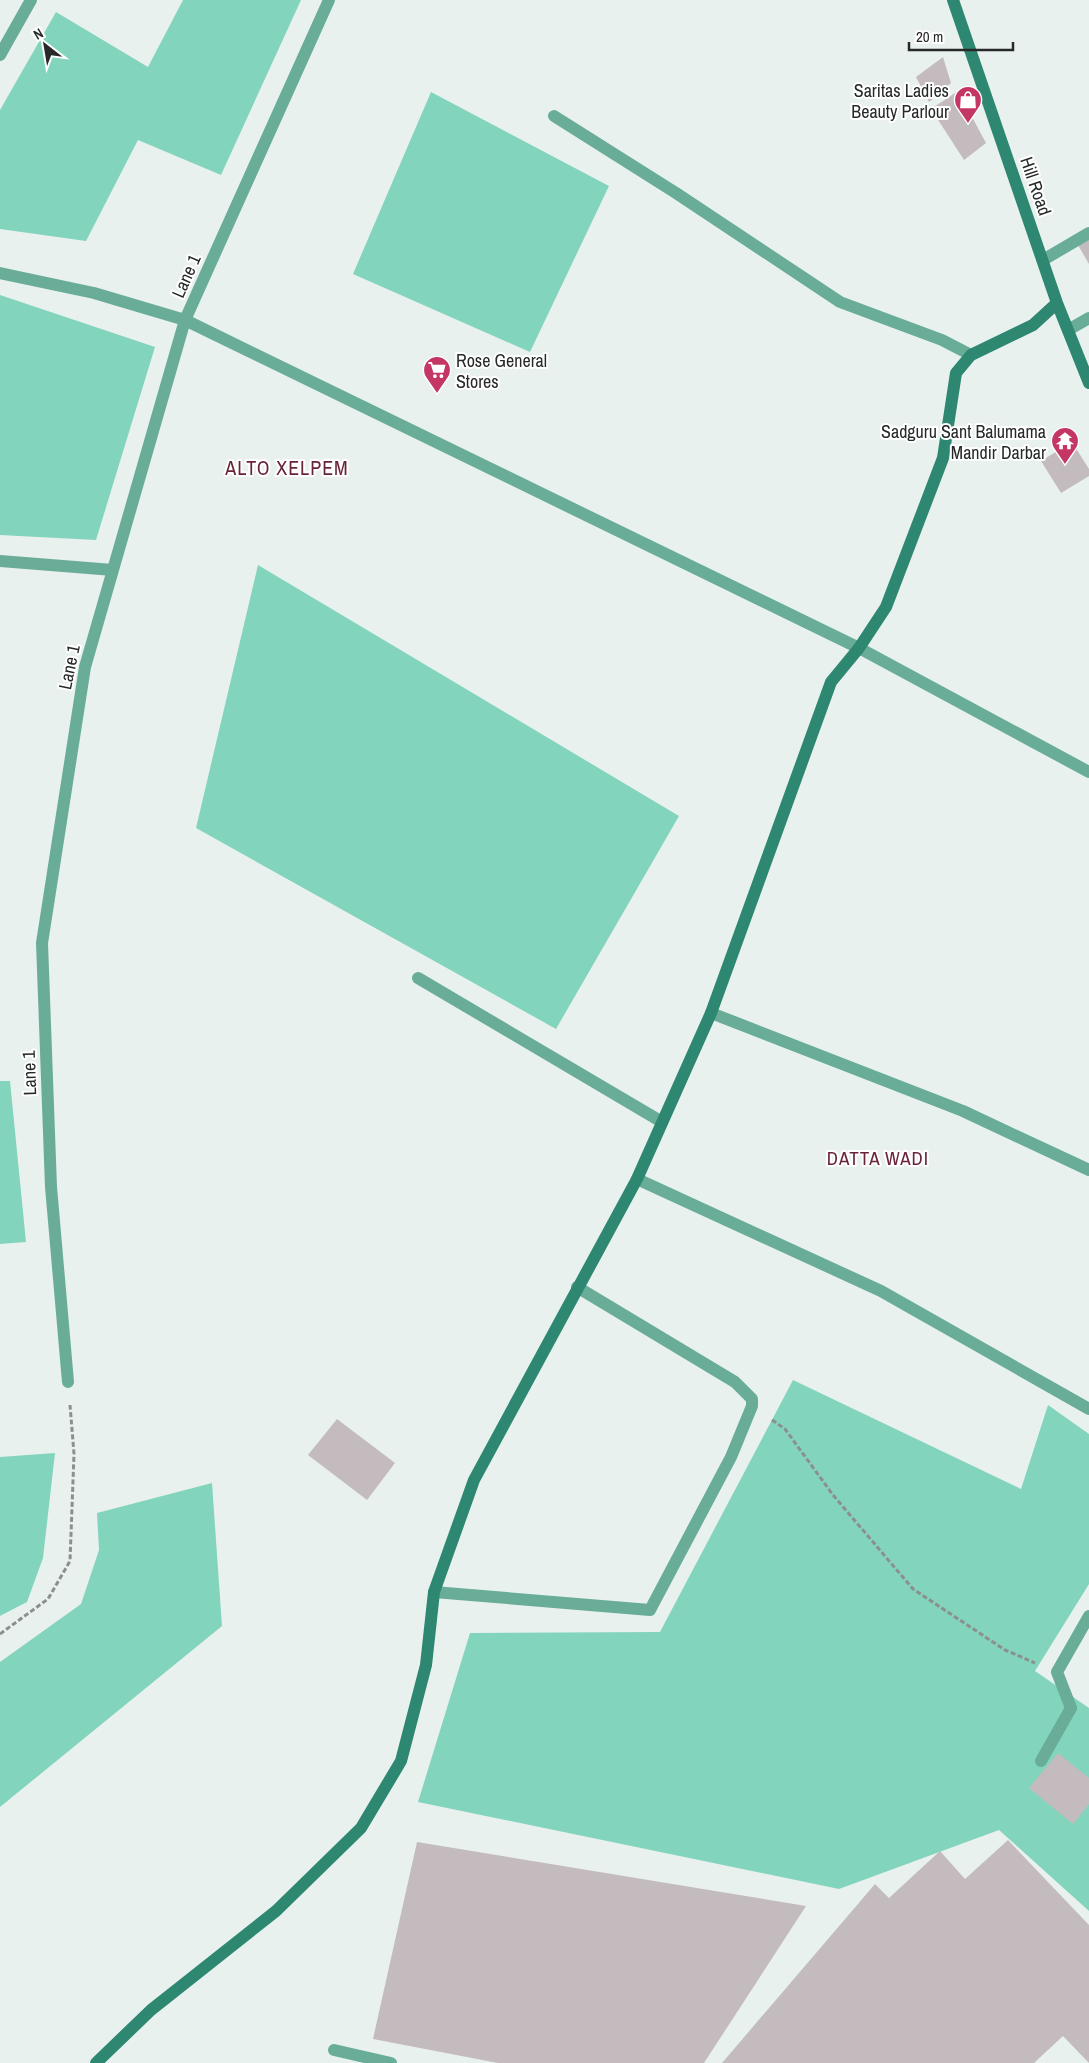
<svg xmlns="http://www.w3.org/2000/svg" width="1089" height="2063" font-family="'Archivo Narrow',sans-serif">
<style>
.green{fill:#83d4bd}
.building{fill:#c3bbbd}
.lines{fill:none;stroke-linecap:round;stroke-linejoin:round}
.path{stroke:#8b908f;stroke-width:3;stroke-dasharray:5 2.5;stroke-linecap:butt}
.lane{stroke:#69ad99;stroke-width:12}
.street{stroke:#69ad99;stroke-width:12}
.secondary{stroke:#2d8771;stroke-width:12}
.labels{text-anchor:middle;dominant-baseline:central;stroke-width:4;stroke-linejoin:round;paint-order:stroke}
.poi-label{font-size:18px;fill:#262928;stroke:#fff;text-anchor:end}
.street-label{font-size:18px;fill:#262928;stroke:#fff}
.neighbourhood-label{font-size:19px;letter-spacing:1px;fill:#692438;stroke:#fff}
.quarter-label{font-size:20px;letter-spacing:1px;fill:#692438;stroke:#fff}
</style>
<rect width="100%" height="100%" fill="#e9f1ef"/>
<!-- green -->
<path class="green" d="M183 0H301L221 175 138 140 86 241 0 229V110L56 12 148 67Z
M431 92 609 186 530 352 353 274Z
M0 295 155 347 96 540 0 535Z
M258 565 679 816 556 1029 196 828Z
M0 1081H10L26 1242 0 1244Z
M793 1380 1021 1489 1048 1405 1089 1434V1584L1035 1671 1089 1708V1911L999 1830 839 1889 418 1802 470 1633 660 1632Z
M55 1453 43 1558 27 1602 0 1616V1457Z
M212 1483 222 1626 0 1807V1662L81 1604 99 1550 97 1513Z"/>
<!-- building -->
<path class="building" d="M943 57 951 83 929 102 916 77Z
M958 91 986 143 964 160 931 109Z
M1089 239V264L1078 245Z
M1072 442 1089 469V476L1061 493 1041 461Z
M337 1419 395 1463 367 1500 308 1455Z
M1058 1753 1089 1778V1804L1073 1824 1029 1788Z
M1008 1840 1089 1925V2063L1063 2036 1034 2063H722L875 1884 889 1898 940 1851 965 1879Z
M417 1842 806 1906 704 2063H498L373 2039Z"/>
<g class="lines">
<!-- path -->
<path class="path" d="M772 1420 785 1429 833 1495 913 1589 1005 1650 1035 1663
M0 1634 48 1599 70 1561 74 1454 70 1405"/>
<!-- lane -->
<path class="lane" d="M1043 260 1089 233
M1068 330 1089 318
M1041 1761 1071 1708
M334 2050 391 2063"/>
<!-- street -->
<path class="street" d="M0 55 31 0
M554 116 676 193 840 302 942 340 971 355
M0 273 94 293 185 320 859 648 1089 772
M0 561 113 570
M418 978 662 1122
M711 1013 963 1111 1089 1170
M637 1179 881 1291 1089 1409
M68 1382 51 1187 42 943 85 667 185 320 329 0
M434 1592 650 1610 731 1457 752 1406V1399L735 1382 577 1287
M1071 1708 1057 1672 1089 1616"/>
<!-- secondary -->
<path class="secondary" d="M953 0 1057 303 1089 383
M96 2063 151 2010 276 1911 361 1828 401 1761 426 1665 434 1592 474 1480 637 1179 711 1013 831 682 859 648 886 607 943 458 956 373 971 355 1033 325 1057 303"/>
</g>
<!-- icons -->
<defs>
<symbol id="shop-pin" viewBox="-11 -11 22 30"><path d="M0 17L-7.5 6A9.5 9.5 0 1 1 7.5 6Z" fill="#c43664" stroke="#fff"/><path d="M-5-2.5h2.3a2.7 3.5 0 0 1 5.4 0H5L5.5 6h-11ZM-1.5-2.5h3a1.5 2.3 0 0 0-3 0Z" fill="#fff"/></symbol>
<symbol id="supermarket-pin" viewBox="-11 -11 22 30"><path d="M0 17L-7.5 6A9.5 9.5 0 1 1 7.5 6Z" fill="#c43664" stroke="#fff"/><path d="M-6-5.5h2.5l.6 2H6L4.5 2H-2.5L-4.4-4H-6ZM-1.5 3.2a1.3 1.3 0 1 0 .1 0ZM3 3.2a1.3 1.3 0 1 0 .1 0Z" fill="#fff"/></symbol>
<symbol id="temple-pin" viewBox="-11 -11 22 30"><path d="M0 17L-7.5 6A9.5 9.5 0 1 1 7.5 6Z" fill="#c43664" stroke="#fff"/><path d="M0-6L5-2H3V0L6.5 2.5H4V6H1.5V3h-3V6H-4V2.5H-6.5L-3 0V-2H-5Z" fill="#fff"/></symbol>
</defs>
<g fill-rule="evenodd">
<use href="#shop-pin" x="952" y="84" width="32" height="43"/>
<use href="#supermarket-pin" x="421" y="354" width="32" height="43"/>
<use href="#temple-pin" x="1049" y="425" width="32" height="43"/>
</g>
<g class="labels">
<!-- poi labels -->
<g class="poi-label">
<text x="949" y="90">Saritas Ladies<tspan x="949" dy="21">Beauty Parlour</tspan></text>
<text x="456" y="360" text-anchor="start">Rose General<tspan x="456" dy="21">Stores</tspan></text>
<text x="1046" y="431">Sadguru Sant Balumama<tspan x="1046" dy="21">Mandir Darbar</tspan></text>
</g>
<!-- street labels -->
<g class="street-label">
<text transform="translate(1036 186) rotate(71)">Hill Road</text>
<text transform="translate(186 276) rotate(-66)">Lane 1</text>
<text transform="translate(69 667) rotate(-78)">Lane 1</text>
<text transform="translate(29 1073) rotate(-92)">Lane 1</text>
</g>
<!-- neighbourhood labels -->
<g class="neighbourhood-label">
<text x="878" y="1158">DATTA WADI</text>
</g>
<!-- quarter labels -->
<g class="quarter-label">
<text x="287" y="467">ALTO XELPEM</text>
</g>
</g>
<!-- north arrow -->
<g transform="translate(45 45) rotate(329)" stroke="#ffffff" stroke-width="4" paint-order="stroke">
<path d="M0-4L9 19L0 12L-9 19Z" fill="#262928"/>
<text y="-8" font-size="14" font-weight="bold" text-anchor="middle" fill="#262928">N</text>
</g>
<!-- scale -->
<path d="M909 42v8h104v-8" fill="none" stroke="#262928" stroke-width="2.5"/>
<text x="916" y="42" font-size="15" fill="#262928" stroke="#ffffff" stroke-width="4" paint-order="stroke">20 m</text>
</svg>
